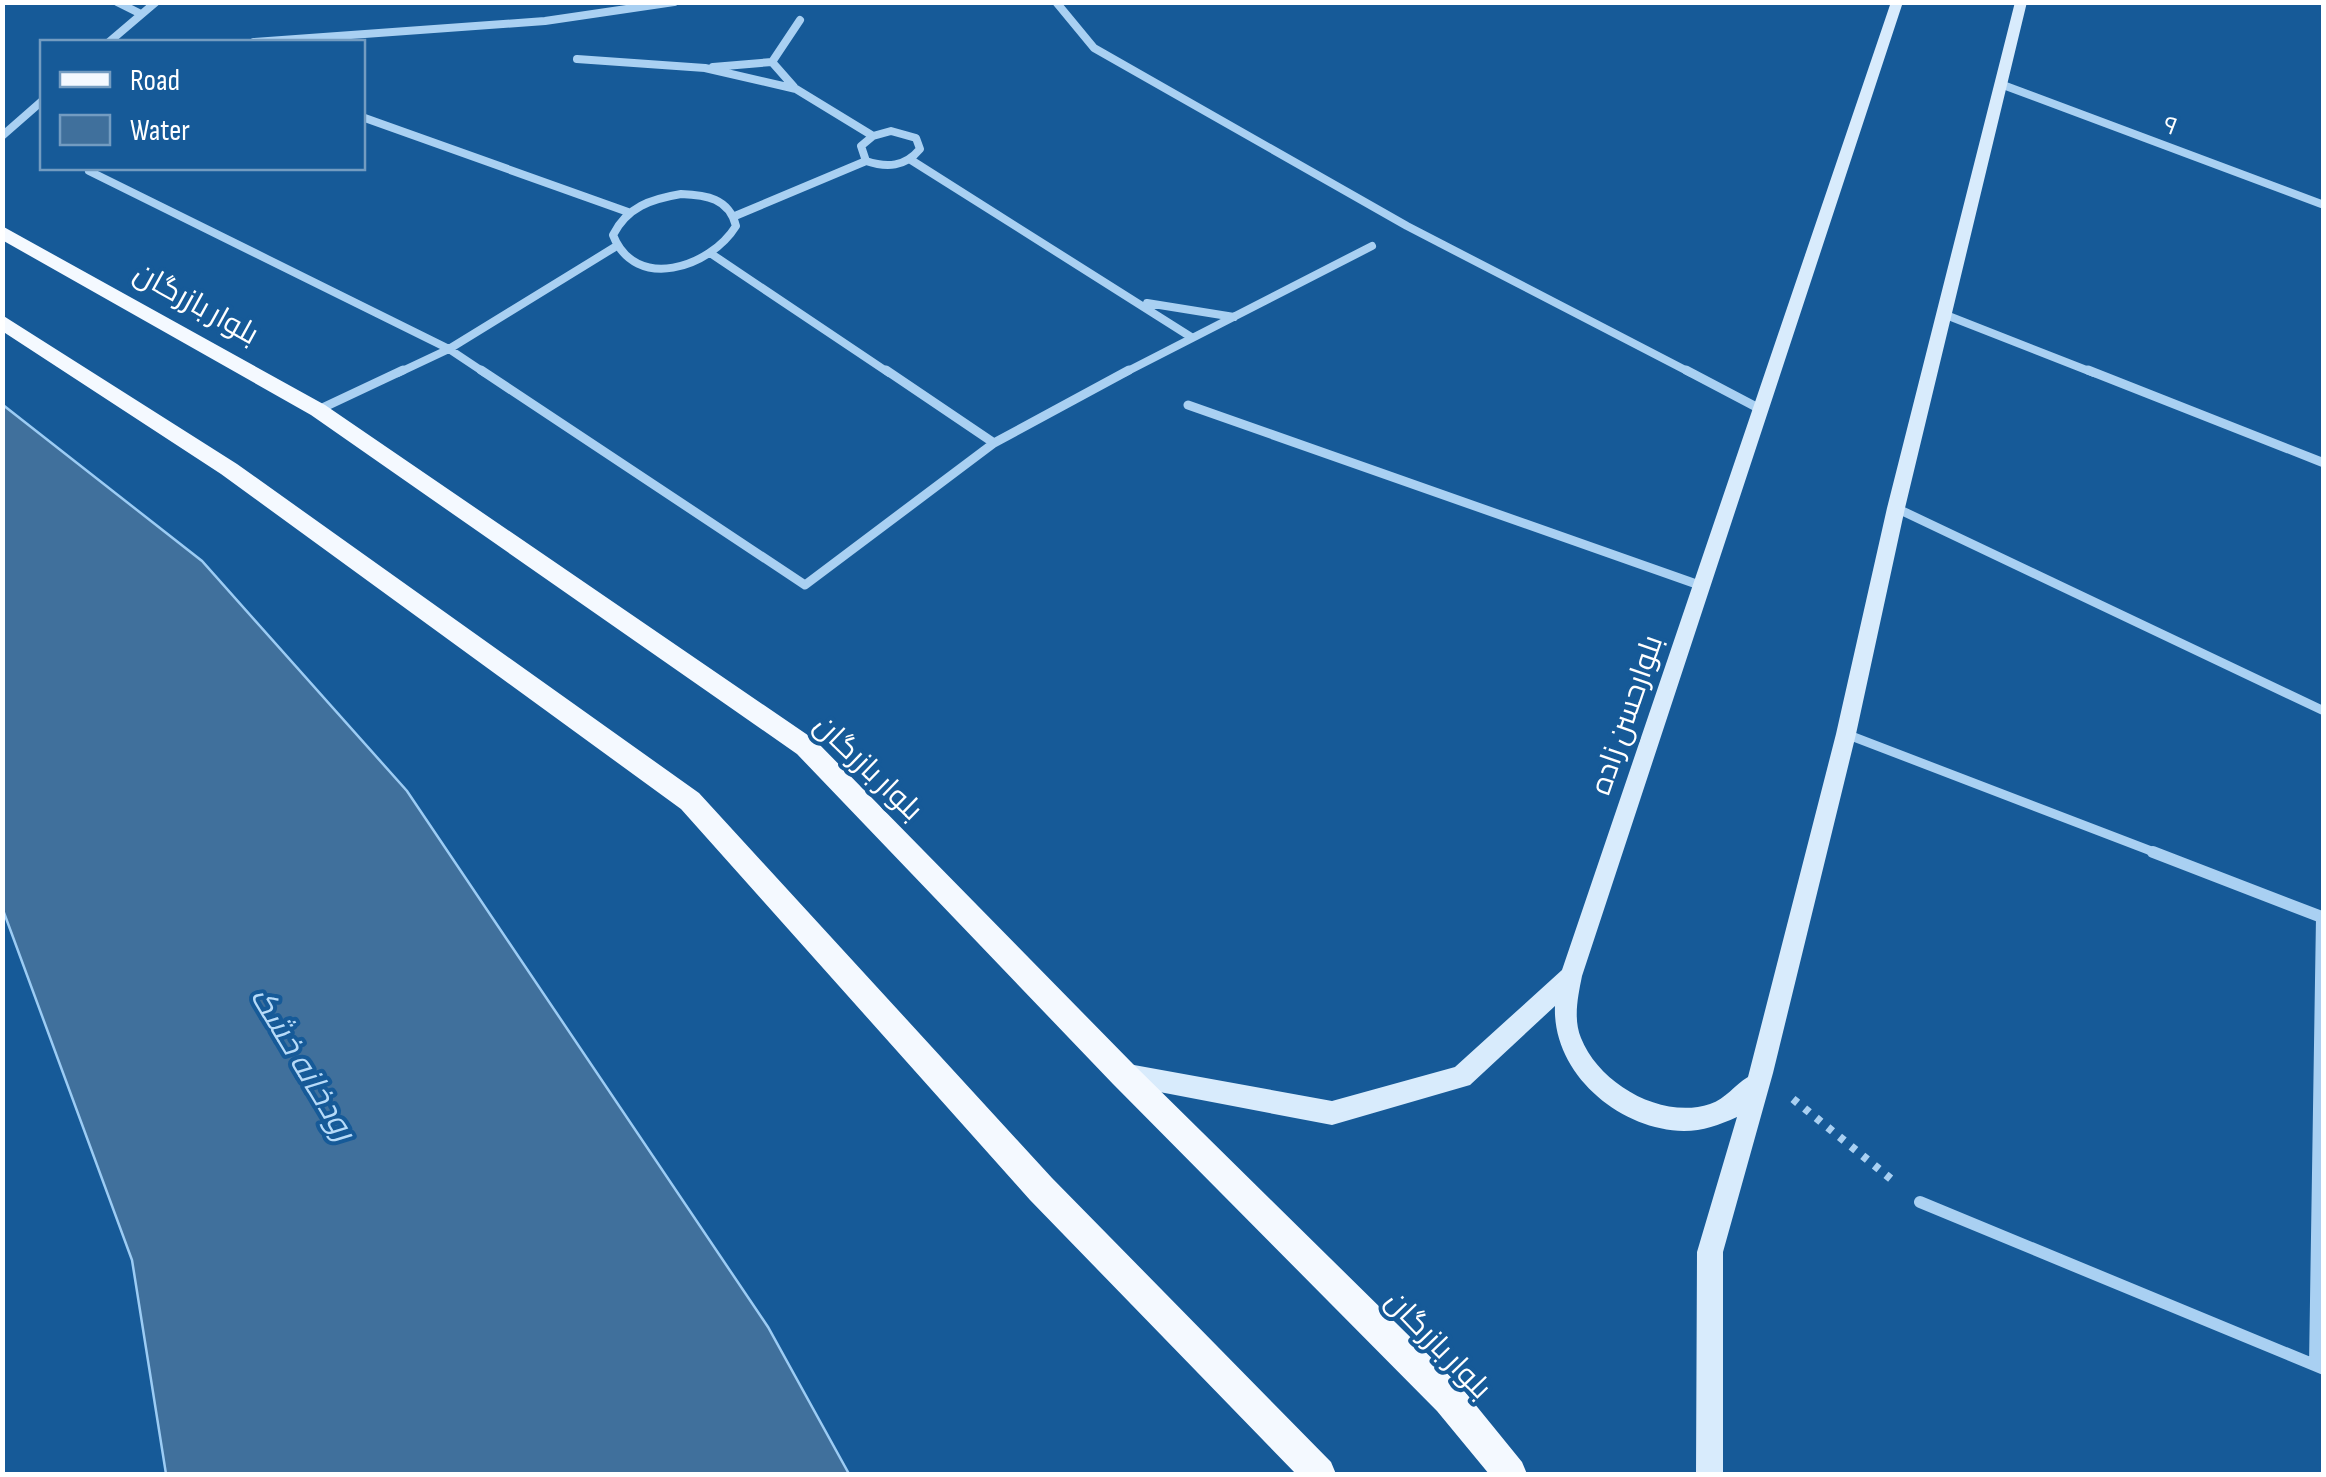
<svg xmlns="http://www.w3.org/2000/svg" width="2326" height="1477" font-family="'Sofia Sans Condensed',Cairo,sans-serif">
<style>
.water{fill:#40709c;stroke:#9cccf4;stroke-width:2.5}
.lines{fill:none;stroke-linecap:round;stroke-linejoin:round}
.path{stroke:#a9d0f2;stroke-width:8;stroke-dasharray:6 9;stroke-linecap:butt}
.street-far2{stroke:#a9d0f2;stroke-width:8}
.street-far1{stroke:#a9d0f2;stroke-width:9}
.street{stroke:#a9d0f2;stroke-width:12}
.secondary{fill:#d8ebfc;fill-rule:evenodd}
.primary{fill:#f4f9ff;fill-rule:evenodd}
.labels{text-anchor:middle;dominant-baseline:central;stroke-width:8;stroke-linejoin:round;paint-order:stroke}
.far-street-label{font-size:25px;fill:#fff;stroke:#165a98}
.street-label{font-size:30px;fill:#fff;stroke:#165a98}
.water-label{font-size:32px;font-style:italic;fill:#b6daf8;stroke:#165a98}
</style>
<rect width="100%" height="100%" fill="#165a98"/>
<!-- water -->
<path class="water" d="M3 405 202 561 407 791 768 1327 849 1474H166L132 1260 3 910Z"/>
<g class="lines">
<!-- path -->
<path class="path" d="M1793 1099 1896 1183"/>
<!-- street-far2 -->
<path class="street-far2" d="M117 2 141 14
M1056 2 1094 48 1407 226 1691 373
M109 42 156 2
M254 42 545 21 674 2
M577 59 705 68 796 89 873 136
M713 67 772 62
M2003 85 2324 205
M794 87 772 62 800 20
M362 117 628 212
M891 131 916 138 920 149C905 167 887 168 866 161L861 146 873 136Z
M2 136 42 101
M911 160 1191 337
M89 171 449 349 485 373
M681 194C706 195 729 198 736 226 710 268 635 292 613 235 627 207 651 199 681 194Z
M735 216 866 161
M713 255 889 373
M1147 303 1234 317
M1946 315 2094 373
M398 373 449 349 615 247
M1124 373 1372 246"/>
<!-- street-far1 -->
<path class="street-far1" d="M481 370 805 585 994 443 1129 370
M886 370 994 443
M1686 370 1762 410
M2088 370 2324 463
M1188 405 1702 586
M318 410 403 370
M1896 508 2324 711
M1846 734 2159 854"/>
<!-- street -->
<path class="street" d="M2153 852 2324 918
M1920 1202 2324 1369
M2315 1365 2322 917"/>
<!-- secondary -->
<path class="secondary" d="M1891 2H1903L1582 976C1578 996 1573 1019 1581 1038 1599 1084 1662 1120 1710 1104 1726 1099 1734 1085 1748 1077L1836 734 1887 508 2015 2H2027L1905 508 1856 734 1773 1073 1723 1252V1474H1696L1697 1252 1737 1117C1719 1125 1703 1131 1684 1131 1619 1130 1552 1073 1555 1006L1470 1085 1332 1125 1123 1085 1115 1082 1111 1074 1115 1066 1123 1063 1332 1101 1455 1067 1562 970Z"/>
<!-- primary -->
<path class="primary" d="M2 226 325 405 815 740 1133 1064 1461 1387 1522 1462 1527 1474H1489L1437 1411 1113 1084 797 754 311 415 2 240Z
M2 315 237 464 699 793 1052 1178 1331 1462 1336 1474H1296L1030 1200 681 809 221 474 2 331Z"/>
</g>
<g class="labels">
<!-- far-street labels -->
<g class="far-street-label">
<text transform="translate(2170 126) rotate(21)">۹</text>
</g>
<!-- street labels -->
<g class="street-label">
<text transform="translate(196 304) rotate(29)">بلوار بازرگان</text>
<text transform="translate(1627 715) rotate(-71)">بلوارحسن زاده</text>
<text transform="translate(868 768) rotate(44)">بلوار بازرگان</text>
<text transform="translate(1438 1345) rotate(46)">بلوار بازرگان</text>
</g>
<!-- water labels -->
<g class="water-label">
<text transform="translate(302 1064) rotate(59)">رودخانه خشک</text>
</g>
</g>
<!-- border -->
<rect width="2326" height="1477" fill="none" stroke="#ffffff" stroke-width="10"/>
<!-- legend -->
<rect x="40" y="40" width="325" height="130" fill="#165a98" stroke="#739cc1" stroke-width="2.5"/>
<rect x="60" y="72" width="50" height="15" fill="#f4f9ff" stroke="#739cc1" stroke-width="2.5"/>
<text x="130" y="90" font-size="30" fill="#ffffff">Road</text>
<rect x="60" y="115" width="50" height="30" fill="#40709c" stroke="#739cc1" stroke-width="2.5"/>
<text x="130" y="140" font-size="30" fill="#ffffff">Water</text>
</svg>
